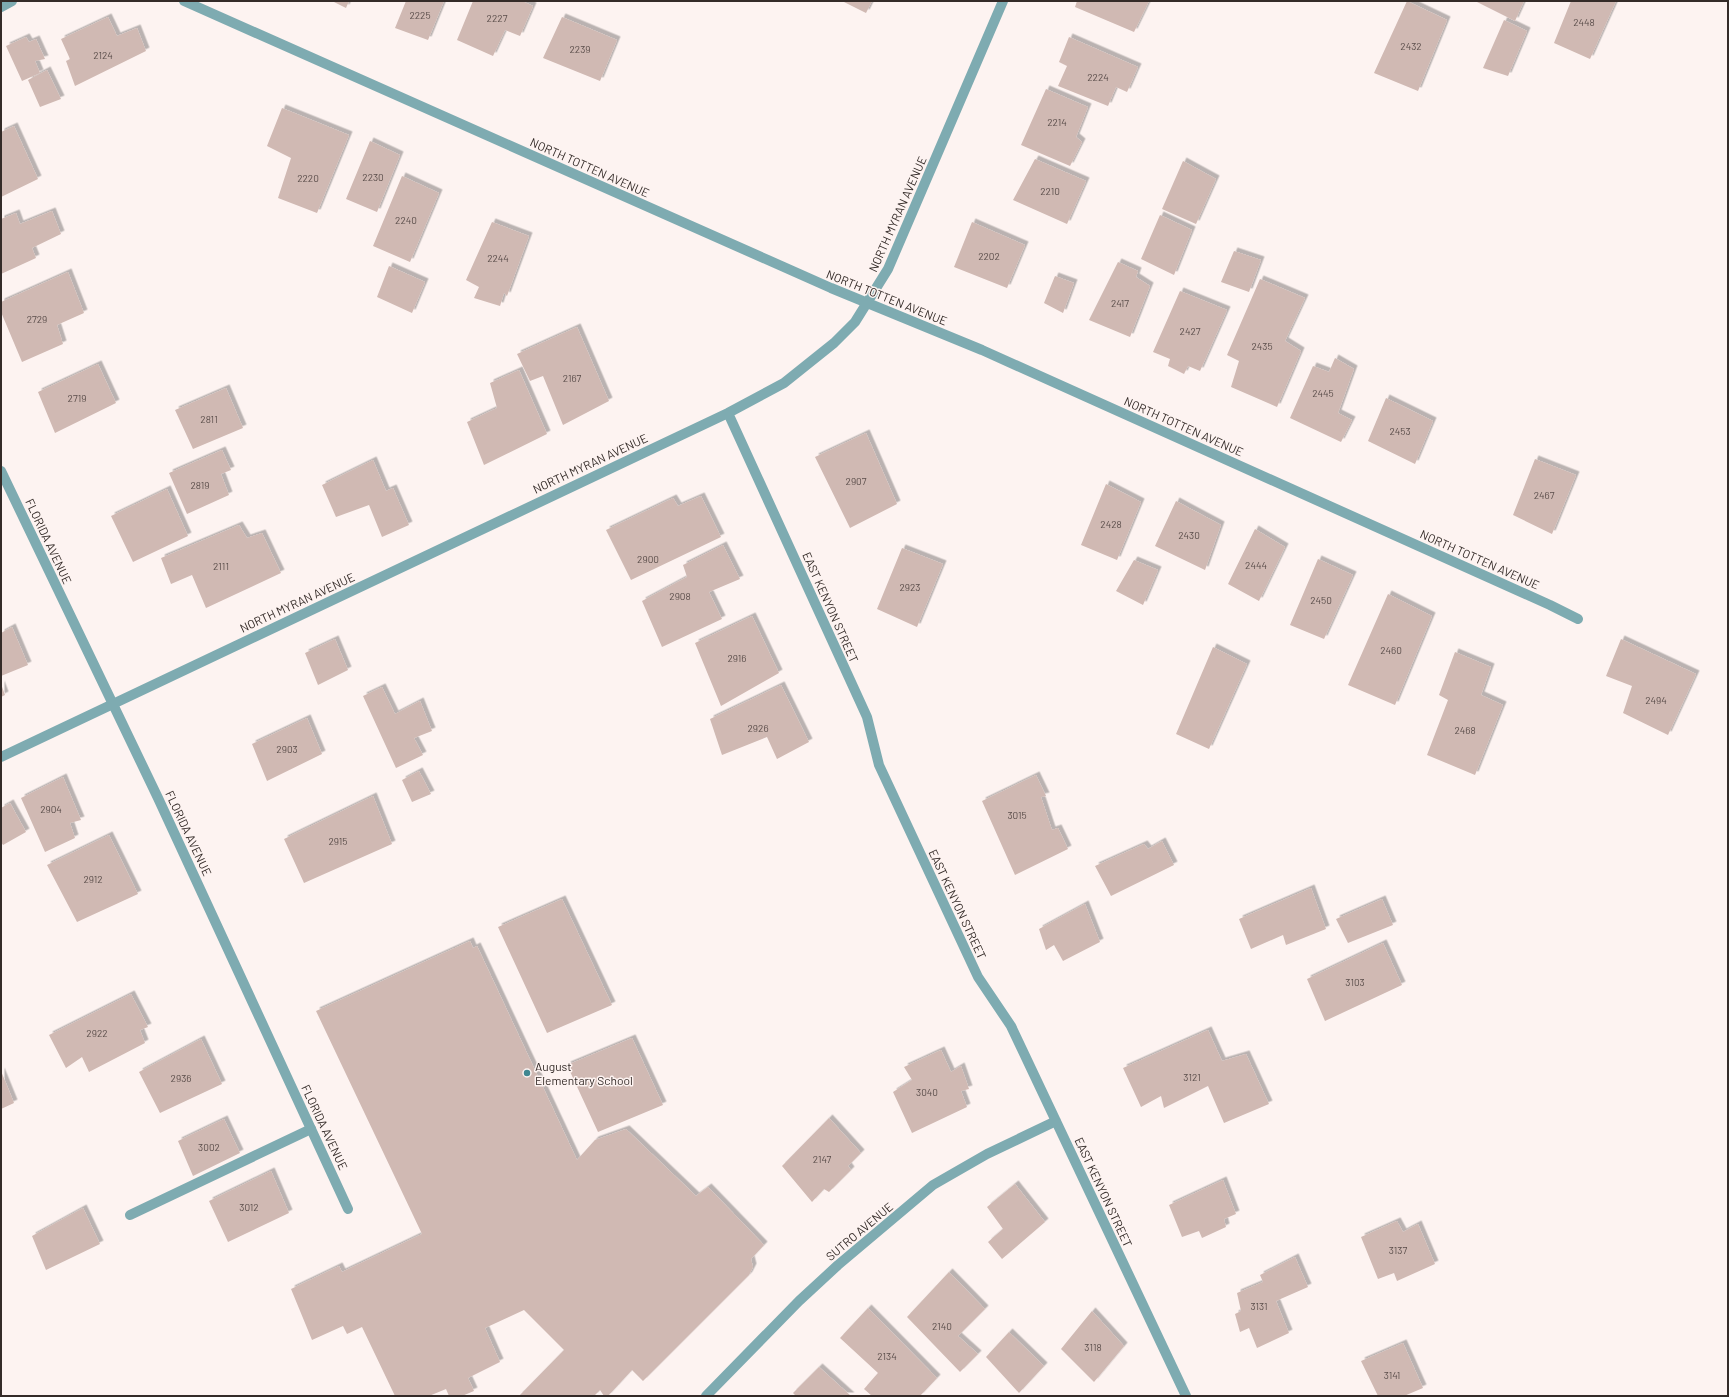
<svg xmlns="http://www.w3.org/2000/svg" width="1729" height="1397" font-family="Barlow,sans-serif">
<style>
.building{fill:#d0b9b3;filter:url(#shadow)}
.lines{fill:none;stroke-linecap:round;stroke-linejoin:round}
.service{stroke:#7eabb1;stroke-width:10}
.minor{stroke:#7eabb1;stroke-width:10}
.poi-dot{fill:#408791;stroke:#fdf3f1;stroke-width:1.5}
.labels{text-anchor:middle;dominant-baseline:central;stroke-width:3;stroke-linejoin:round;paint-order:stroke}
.number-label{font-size:10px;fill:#5b4e4b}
.street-label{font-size:12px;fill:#342b28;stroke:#fdf3f1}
.poi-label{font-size:12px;fill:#342b28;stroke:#fdf3f1;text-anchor:start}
</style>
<defs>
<filter id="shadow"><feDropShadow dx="3.5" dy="-3.5" stdDeviation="0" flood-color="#0004"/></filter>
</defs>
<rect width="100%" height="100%" fill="#fdf3f1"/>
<!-- building -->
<path class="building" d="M332 1H349L346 8Z
M406 1H444L428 40 395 28Z
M473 1H522L533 6 520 36 505 30 493 56 457 40Z
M842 1H872L866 13Z
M1077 1H1149L1134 32 1075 7Z
M1407 1 1447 20 1418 91 1374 73Z
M1475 1H1524L1515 21Z
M1571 1H1616L1590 59 1554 43Z
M108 17 117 36 137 28 146 51 75 86 66 61 70 59 61 39Z
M562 17 617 40 600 81 543 58Z
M1504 20 1527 31 1508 76 1483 68Z
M26 37 29 42 36 39 45 59 35 61 40 73 22 81 6 46Z
M1069 37 1138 67 1127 92 1116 87 1108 106 1058 86 1067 66 1059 62Z
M47 70 61 99 40 107 28 80Z
M1046 89 1088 107 1076 137 1082 142 1070 166 1021 145Z
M282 108 349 135 317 213 278 198 291 158 267 146Z
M14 126 38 179 1 197V132Z
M370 141 400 155 377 212 346 199Z
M1035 159 1086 181 1067 224 1013 200Z
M1183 161 1216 179 1196 224 1162 209Z
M402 176 439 193 410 262 373 246Z
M52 211 61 234 32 248 36 258 1 274V219L16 213 20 224Z
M1160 215 1192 230 1174 275 1141 259Z
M492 222 529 236 507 296 504 293 500 306 474 298 479 287 466 280Z
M972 222 1025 245 1007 288 954 267Z
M1234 251 1261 260 1249 292 1221 282Z
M1118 262 1138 271 1136 277 1150 286 1130 337 1089 320Z
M389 266 425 282 412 313 377 297Z
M68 272 84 313 57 325 63 344 22 362 1 312V302Z
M1055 276 1074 283 1063 313 1044 303Z
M1260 279 1305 298 1285 341 1301 351 1277 407 1231 387 1239 361 1227 355Z
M1180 291 1227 310 1200 371 1188 366 1184 374 1168 366 1170 359 1153 352Z
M577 327 609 401 563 425 543 376 530 381 517 354Z
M1335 358 1354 369 1338 413 1352 420 1341 442 1290 418 1313 366 1329 372Z
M98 364 116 403 55 433 38 392Z
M519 370 547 434 484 465 467 422 497 408 490 383Z
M226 388 243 428 193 449 175 410Z
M1386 398 1433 421 1415 464 1368 441Z
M866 433 897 504 850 528 815 457Z
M222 450 231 470 221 474 229 495 187 514 169 473Z
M1535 459 1576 475 1552 534 1513 515Z
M373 460 386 491 393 488 409 525 382 537 369 505 336 517 322 485Z
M1106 484 1141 502 1117 560 1081 545Z
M167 489 188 536 133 562 111 516Z
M701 496 721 537 631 580 606 530 673 498 678 506Z
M1176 501 1221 525 1205 570 1155 546Z
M239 525 247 538 262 533 281 573 206 608 192 575 171 584 161 558Z
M1255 529 1285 547 1259 601 1228 584Z
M723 545 740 579 709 592 722 619 662 647 642 601 687 577 683 565Z
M902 548 943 564 917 627 877 609Z
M1318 559 1353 575 1324 639 1290 625Z
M1134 560 1158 570 1143 605 1116 591Z
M1388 594 1432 616 1395 705 1348 685Z
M752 616 779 673 721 706 695 643Z
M12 627 28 665 1 676V633Z
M335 639 348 670 318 685 305 653Z
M1621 639 1696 674 1668 735 1623 713 1632 686 1606 676Z
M1213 647 1247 664 1209 749 1176 734Z
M1455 652 1491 667 1481 695 1503 705 1475 775 1427 755 1448 700 1439 695Z
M1 684 5 695 1 697Z
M781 685 809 742 777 759 767 737 722 755 710 719Z
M382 687 395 714 420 701 432 731 414 738 423 755 396 768 363 696Z
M307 718 322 754 267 781 252 744Z
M419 771 431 794 412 802 402 780Z
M1036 775 1046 796 1041 797 1052 830 1058 828 1068 849 1015 875 982 801Z
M63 777 81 820 70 823 75 838 45 852 21 798Z
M373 796 392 844 304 883 284 839Z
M10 803 26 832 3 845 1 842V808Z
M109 835 138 894 77 922 47 865Z
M1162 841 1174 865 1111 896 1095 866 1144 844 1148 849Z
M1311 888 1326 929 1286 945 1283 935 1251 949 1239 919Z
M562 899 612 1005 547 1033 498 927Z
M1382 899 1393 925 1348 943 1336 919Z
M1085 904 1100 942 1063 961 1054 945 1046 950 1039 929Z
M470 941 473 948 477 946 577 1160 595 1140 626 1129 696 1196 708 1187 764 1245 751 1259 753 1267 749 1275 643 1381 632 1370 608 1396H604L600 1390 594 1396H519L564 1350 524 1310 485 1328 500 1362 468 1378 474 1391 462 1396H449L446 1389 429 1396H395L362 1327 347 1334 343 1326 312 1340 291 1289 339 1266 342 1272 422 1234 316 1011Z
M1383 943 1402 985 1325 1021 1307 979Z
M131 994 148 1027 140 1030 145 1043 89 1072 82 1057 66 1068 49 1035Z
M1208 1030 1222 1061 1246 1054 1269 1104 1224 1123 1208 1086 1164 1108 1161 1096 1141 1107 1123 1068Z
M632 1038 663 1105 598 1132 567 1065Z
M201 1039 222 1084 160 1113 139 1072Z
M941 1050 951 1072 961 1066 969 1089 961 1091 967 1107 912 1133 893 1092 912 1080 904 1067Z
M1 1071 14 1103 1 1109Z
M829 1118 861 1153 848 1166 851 1170 829 1192 824 1189 812 1202 782 1166Z
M224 1119 240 1153 193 1176 178 1141Z
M271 1171 289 1213 228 1242 209 1201Z
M1223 1180 1236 1214 1224 1219 1226 1227 1202 1238 1199 1231 1182 1237 1169 1205Z
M1015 1184 1045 1222 1002 1259 988 1242 1003 1229 987 1207Z
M83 1208 100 1244 46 1270 32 1236Z
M1397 1221 1403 1232 1418 1224 1435 1264 1397 1281 1394 1273 1378 1279 1361 1237Z
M1295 1257 1308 1287 1276 1301 1289 1333 1257 1348 1249 1328 1240 1332 1235 1314 1241 1311 1237 1293 1263 1282 1260 1275Z
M949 1272 985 1309 958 1336 978 1354 960 1372 907 1317Z
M868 1308 937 1378 920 1396H872L864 1389 878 1373 840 1338Z
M1092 1311 1124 1346 1094 1382 1061 1349Z
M1009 1332 1044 1366 1019 1393 986 1357Z
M1403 1343 1423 1388 1404 1396H1378L1361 1361Z
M819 1367 851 1396H796L793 1393Z"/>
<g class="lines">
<!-- service -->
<path class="service" d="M130 1215 311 1129"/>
<!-- minor -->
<path class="minor" d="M184 1 831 288 982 350 1550 605 1578 619
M1 7 12 1
M728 413 867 717 879 765 978 977 1011 1026 1186 1396
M1 471 158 798 348 1209
M1 757 728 413 784 383 834 343 855 322 888 269 1003 1
M706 1396 799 1301 838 1265 933 1185 987 1154 1056 1121"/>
</g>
<!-- markers -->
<circle class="poi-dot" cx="527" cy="1073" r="4"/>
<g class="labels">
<!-- number labels -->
<g class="number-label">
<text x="420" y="15">2225</text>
<text x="497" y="18">2227</text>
<text x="1584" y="22">2448</text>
<text x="1411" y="46">2432</text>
<text x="580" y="49">2239</text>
<text x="103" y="55">2124</text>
<text x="1098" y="77">2224</text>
<text x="1057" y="122">2214</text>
<text x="373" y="177">2230</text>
<text x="308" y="178">2220</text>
<text x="1050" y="191">2210</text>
<text x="406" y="220">2240</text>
<text x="989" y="256">2202</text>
<text x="498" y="258">2244</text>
<text x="1120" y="303">2417</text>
<text x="37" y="319">2729</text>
<text x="1190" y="331">2427</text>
<text x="1262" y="346">2435</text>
<text x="572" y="378">2167</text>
<text x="1323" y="393">2445</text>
<text x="77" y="398">2719</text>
<text x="209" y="419">2811</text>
<text x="1400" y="431">2453</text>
<text x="856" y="481">2907</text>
<text x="200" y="485">2819</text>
<text x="1544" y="495">2467</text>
<text x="1111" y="524">2428</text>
<text x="1189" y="535">2430</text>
<text x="648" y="559">2900</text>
<text x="1256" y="565">2444</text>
<text x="221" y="566">2111</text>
<text x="910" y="587">2923</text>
<text x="680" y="596">2908</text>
<text x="1321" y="600">2450</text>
<text x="1391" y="650">2460</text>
<text x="737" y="658">2916</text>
<text x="1656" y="700">2494</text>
<text x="758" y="728">2926</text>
<text x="1465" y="730">2468</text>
<text x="287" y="749">2903</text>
<text x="51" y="809">2904</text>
<text x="1017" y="815">3015</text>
<text x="338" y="841">2915</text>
<text x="93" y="879">2912</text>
<text x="1355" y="982">3103</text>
<text x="97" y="1033">2922</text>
<text x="1192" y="1077">3121</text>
<text x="181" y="1078">2936</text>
<text x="927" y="1092">3040</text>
<text x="209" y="1147">3002</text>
<text x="822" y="1159">2147</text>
<text x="249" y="1207">3012</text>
<text x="1398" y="1250">3137</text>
<text x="1259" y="1306">3131</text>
<text x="942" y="1326">2140</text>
<text x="1093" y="1347">3118</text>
<text x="887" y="1356">2134</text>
<text x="1392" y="1375">3141</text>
</g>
<!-- street labels -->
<g class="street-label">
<text transform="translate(590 167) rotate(24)">NORTH TOTTEN AVENUE</text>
<text transform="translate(897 214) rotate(-66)">NORTH MYRAN AVENUE</text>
<text transform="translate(887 297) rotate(22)">NORTH TOTTEN AVENUE</text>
<text transform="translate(1184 426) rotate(24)">NORTH TOTTEN AVENUE</text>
<text transform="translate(590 463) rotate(-25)">NORTH MYRAN AVENUE</text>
<text transform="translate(49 541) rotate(65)">FLORIDA AVENUE</text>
<text transform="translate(1480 559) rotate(24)">NORTH TOTTEN AVENUE</text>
<text transform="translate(297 602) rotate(-25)">NORTH MYRAN AVENUE</text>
<text transform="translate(831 607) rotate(66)">EAST KENYON STREET</text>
<text transform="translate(189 833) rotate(65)">FLORIDA AVENUE</text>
<text transform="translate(958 904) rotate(65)">EAST KENYON STREET</text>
<text transform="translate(325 1127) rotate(65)">FLORIDA AVENUE</text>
<text transform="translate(1104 1192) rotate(65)">EAST KENYON STREET</text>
<text transform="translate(859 1231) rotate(-40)">SUTRO AVENUE</text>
</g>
<!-- poi labels -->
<g class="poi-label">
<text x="535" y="1066">August<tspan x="535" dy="14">Elementary School</tspan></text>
</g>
</g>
<!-- border -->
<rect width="1729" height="1397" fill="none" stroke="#342b28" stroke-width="4"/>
</svg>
